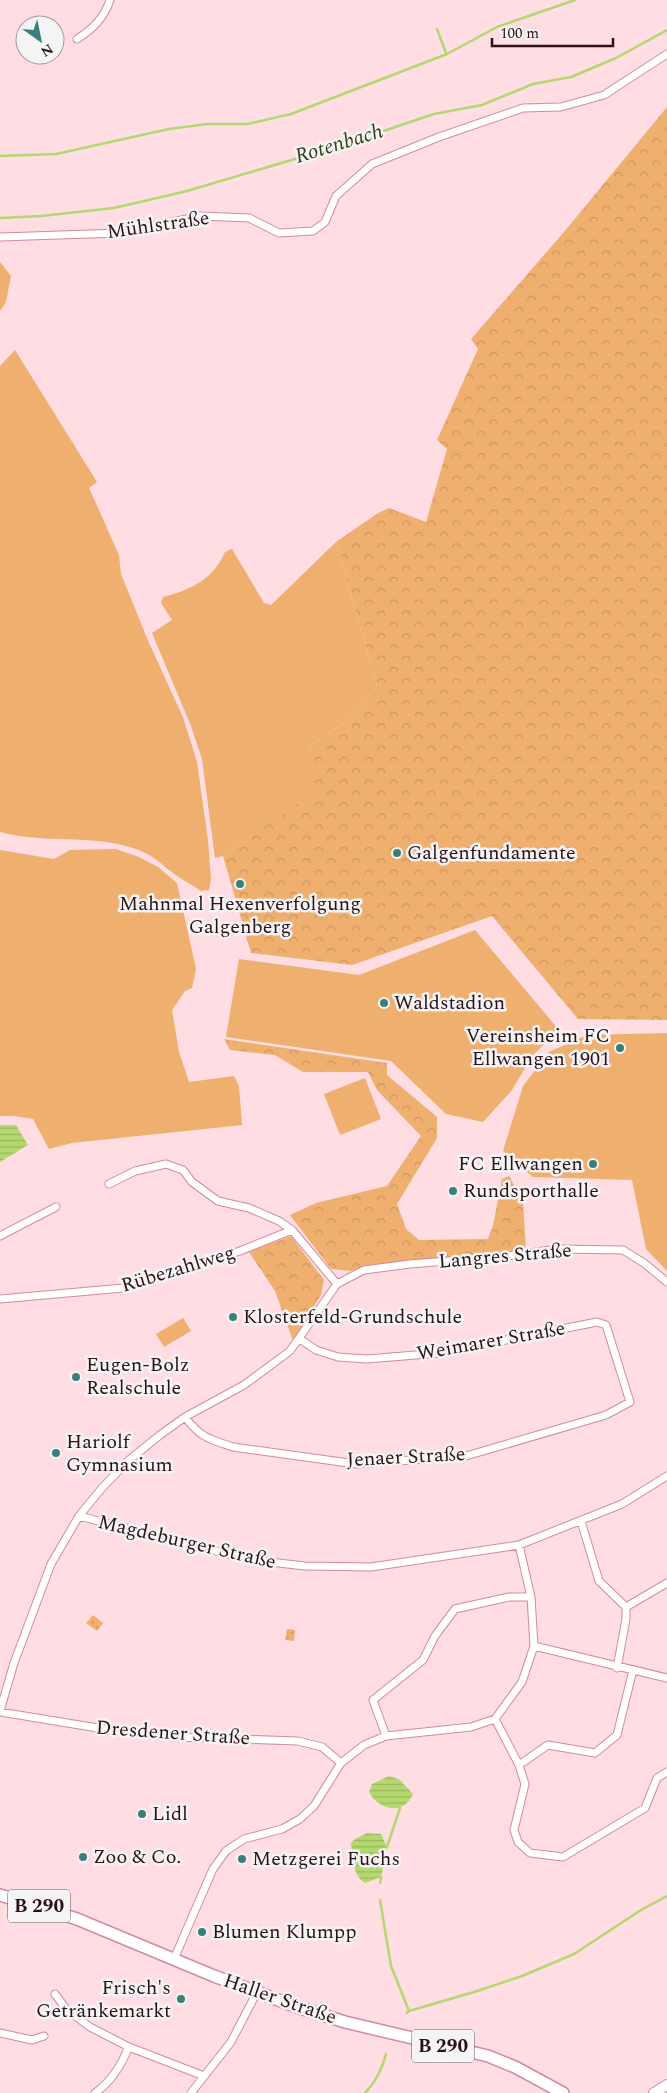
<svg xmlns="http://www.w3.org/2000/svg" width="667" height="2093" font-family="Spectral,serif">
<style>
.grass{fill:#efaf6f}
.forest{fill:url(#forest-crowns)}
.park{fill:url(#park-dots)}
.water{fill:url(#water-rules)}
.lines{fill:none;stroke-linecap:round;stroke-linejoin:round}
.stream{stroke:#b3d86f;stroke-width:2.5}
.street-casing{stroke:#d6899a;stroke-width:9}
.secondary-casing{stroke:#d6899a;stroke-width:12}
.primary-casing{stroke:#d6899a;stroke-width:14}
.street{stroke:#fff;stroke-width:7}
.secondary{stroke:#fff;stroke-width:10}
.primary{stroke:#fff;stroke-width:11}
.poi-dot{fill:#397f77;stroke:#f4f4f4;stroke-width:2}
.labels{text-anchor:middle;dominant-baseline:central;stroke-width:5;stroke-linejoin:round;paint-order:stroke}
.shield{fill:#f4f4f4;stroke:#69545a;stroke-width:1}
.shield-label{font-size:19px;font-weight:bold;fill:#2d1018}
.street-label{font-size:20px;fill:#2d1018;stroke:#f4f4f4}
.poi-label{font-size:20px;fill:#2d1018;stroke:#f4f4f4;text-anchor:start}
.water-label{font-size:21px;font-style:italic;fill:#313f14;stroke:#f4f4f4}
</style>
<defs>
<pattern id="forest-crowns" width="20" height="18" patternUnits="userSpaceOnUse" patternTransform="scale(1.25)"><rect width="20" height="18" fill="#efaf6f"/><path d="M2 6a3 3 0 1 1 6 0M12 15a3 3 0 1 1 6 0" fill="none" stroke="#cd965f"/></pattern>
<pattern id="park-dots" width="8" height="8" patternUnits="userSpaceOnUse" patternTransform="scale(1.25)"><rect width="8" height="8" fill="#efaf6f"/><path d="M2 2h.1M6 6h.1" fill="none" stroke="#cd965f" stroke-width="1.8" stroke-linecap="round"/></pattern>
<pattern id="water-rules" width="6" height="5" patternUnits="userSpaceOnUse" patternTransform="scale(1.25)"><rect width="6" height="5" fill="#b3d86f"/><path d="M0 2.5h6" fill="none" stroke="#9ab85f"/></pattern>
</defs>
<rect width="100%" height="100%" fill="#ffdde3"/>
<!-- grass -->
<path class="grass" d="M0 262 11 276 6 302 0 311Z
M15 350 97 482 89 488 119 555 121 574 149 643 183 717 197 762 208 840 211 879 209 890 201 891C191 884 179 878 169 870 157 860 149 853 133 848 90 834 44 844 0 832V366Z
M336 542 377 686 354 716 310 746 316 791 223 856 215 858 202 759 191 726 152 633 172 620 161 603 163 597C190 590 213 580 225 552L232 549 264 603 271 605Z
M116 849 139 857 158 867 177 883 196 969 192 988 185 991 172 1010 179 1052 189 1082 234 1076 239 1086 242 1125 72 1143 49 1149 33 1119 14 1116H0V850L54 859 70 850Z
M475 930 559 1030 532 1056 512 1090 483 1122 446 1114 391 1061 226 1037 239 959 359 975Z
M667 1033V1271L646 1249 632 1180 533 1177 503 1151 523 1086 549 1052 587 1035Z
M365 1078 381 1119 340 1135 324 1094Z
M183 1318 191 1331 164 1347 156 1334Z"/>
<!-- forest -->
<path class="forest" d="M667 107V1020L578 1019 492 916 352 965 251 953 223 856 315 791 310 746 354 716 377 686 336 542 378 513 389 508 426 522 447 449 437 440 478 349 471 339 564 232Z
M224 1039 387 1063V1075L437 1117V1138L397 1204 406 1229 419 1240 488 1239 493 1226 502 1179 509 1176 523 1201 526 1250 395 1262 351 1271 331 1269 290 1215 316 1203 387 1186 421 1136 377 1090 368 1072H303L275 1055 230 1050Z
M291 1236 324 1280 321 1295 293 1341 275 1291 249 1252Z"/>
<!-- park -->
<path class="park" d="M93 1615 103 1623 97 1631 86 1623Z
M287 1629 295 1630 294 1641 285 1640Z"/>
<!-- water -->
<path class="water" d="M0 1125H16L28 1145 0 1162Z
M389 1776 400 1780 413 1794C404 1816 378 1810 369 1792L372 1784Z
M367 1833 381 1834 387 1847 381 1877 365 1883C352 1875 353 1857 351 1843L355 1839Z"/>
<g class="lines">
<!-- stream -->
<path class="stream" d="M437 29 446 53
M0 156 56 154 169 129 207 124H247L291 114 447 54 497 27 575 0
M0 218 41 216 114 208 187 191 342 145 434 114 482 105 533 84 571 77 616 58 667 30
M387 1847 400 1808
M380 1883 381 1877
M380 1900 391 1966 409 2011
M407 2013 409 2011 474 1992 522 1976 574 1954 641 1910 667 1896
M365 2093C376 2082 382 2069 386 2054"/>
<defs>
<path id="street" d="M77 39C93 29 104 18 110 0
M0 237 120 233 201 216 249 218 279 233 313 231 325 222 336 196 372 164 439 137 523 108 561 107 604 95 667 54
M109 1184 135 1171 166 1164 183 1170 192 1182 218 1201 249 1208 279 1221 292 1230 337 1284
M0 1236 56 1207
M0 1299 123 1288 240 1251 292 1230
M185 1417C201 1438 209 1439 233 1447L356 1464 466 1456 606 1415 630 1402 606 1325 597 1322 440 1353 367 1359 338 1357 316 1350 300 1339
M79 1516 251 1560 305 1566 371 1567 519 1545 622 1504 667 1476
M581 1521 599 1581 626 1607 667 1583
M534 1646 667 1678
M617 1668 626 1619V1607
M0 1711 14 1663 51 1564 79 1516 102 1488 129 1460 160 1435 185 1417 244 1385 290 1351 337 1284 364 1270 410 1264 500 1257 558 1249 623 1250 644 1263 667 1282
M0 1712 122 1732 174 1737 298 1741 322 1747 341 1763
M495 1719 519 1765 525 1784 514 1830 518 1842 530 1853 563 1857 645 1808 657 1778 667 1772
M386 1736 373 1700 423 1660 435 1636 455 1609 509 1597H531
M519 1765 548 1745 595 1753 617 1735 633 1670
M174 1959 213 1869 226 1851 244 1839 282 1829 300 1819 314 1806 341 1763 364 1745 386 1736 471 1727 495 1719 522 1682 534 1646 531 1597 519 1545
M55 1994 66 2009 90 2027 129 2047 204 2076
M0 2033 32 2040 44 2036
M95 2093C112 2081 121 2065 129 2047
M191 2093 231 2042 257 1992"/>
<path id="secondary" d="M654 2093 667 2085"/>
<path id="primary" d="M0 1895 77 1919 214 1976 297 2007 345 2022 488 2056 515 2067 563 2093"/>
</defs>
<!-- street casing -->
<use href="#street" class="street-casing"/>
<!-- secondary casing -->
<use href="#secondary" class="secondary-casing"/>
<!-- primary casing -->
<use href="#primary" class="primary-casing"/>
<!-- street -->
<use href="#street" class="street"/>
<!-- secondary -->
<use href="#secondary" class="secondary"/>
<!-- primary -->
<use href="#primary" class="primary"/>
</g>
<!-- markers -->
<g class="poi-dot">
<circle cx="397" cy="853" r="5"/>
<circle cx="240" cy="884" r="5"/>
<circle cx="384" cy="1003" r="5"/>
<circle cx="620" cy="1048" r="5"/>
<circle cx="593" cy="1164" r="5"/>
<circle cx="453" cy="1191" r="5"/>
<circle cx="233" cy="1317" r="5"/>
<circle cx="76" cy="1377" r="5"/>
<circle cx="56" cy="1453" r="5"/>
<circle cx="142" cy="1814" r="5"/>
<circle cx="83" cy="1857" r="5"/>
<circle cx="242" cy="1859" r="5"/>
<circle cx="202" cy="1932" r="5"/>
<circle cx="181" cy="1999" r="5"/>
</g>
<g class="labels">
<!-- shield labels -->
<g class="shield">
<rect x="8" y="1889.5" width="62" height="33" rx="4"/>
<rect x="412" y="2029.5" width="62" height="33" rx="4"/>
</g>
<g class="shield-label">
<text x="39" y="1906">B 290</text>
<text x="443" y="2046">B 290</text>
</g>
<!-- street labels -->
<g class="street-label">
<text transform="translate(158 225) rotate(-8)">Mühlstraße</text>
<text transform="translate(505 1256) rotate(-5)">Langres Straße</text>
<text transform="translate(178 1269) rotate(-17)">Rübezahlweg</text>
<text transform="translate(491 1341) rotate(-10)">Weimarer Straße</text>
<text transform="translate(406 1457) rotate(-3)">Jenaer Straße</text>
<text transform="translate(187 1542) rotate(13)">Magdeburger Straße</text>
<text transform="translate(173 1733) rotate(4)">Dresdener Straße</text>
<text transform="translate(280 1999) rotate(19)">Haller Straße</text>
</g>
<!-- poi labels -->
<g class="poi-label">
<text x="407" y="853">Galgenfundamente</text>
<text x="240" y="904" text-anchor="middle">Mahnmal Hexenverfolgung<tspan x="240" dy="23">Galgenberg</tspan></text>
<text x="394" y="1003">Waldstadion</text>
<text x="610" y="1036" text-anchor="end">Vereinsheim FC<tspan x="610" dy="23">Ellwangen 1901</tspan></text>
<text x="583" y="1164" text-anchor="end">FC Ellwangen</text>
<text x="463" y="1191">Rundsporthalle</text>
<text x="243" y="1317">Klosterfeld-Grundschule</text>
<text x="86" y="1365">Eugen-Bolz<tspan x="86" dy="23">Realschule</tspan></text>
<text x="66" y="1442">Hariolf<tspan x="66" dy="23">Gymnasium</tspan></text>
<text x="152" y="1814">Lidl</text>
<text x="93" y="1857">Zoo &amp; Co.</text>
<text x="252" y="1859">Metzgerei Fuchs</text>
<text x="212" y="1932">Blumen Klumpp</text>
<text x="171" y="1988" text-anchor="end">Frisch's<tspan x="171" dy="23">Getränkemarkt</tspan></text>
</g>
<!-- water labels -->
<g class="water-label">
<text transform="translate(339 144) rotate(-17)">Rotenbach</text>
</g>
</g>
<!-- north arrow -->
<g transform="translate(40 40) rotate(147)"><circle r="24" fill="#f4f4f4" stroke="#a4999c"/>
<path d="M0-4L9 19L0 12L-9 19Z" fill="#397f77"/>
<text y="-8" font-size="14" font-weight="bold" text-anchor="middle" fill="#2d1018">N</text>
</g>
<!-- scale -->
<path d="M492 38v8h121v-8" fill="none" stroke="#2d1018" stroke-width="2.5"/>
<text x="500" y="38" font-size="15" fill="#2d1018" stroke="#f4f4f4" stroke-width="4" paint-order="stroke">100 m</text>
</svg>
